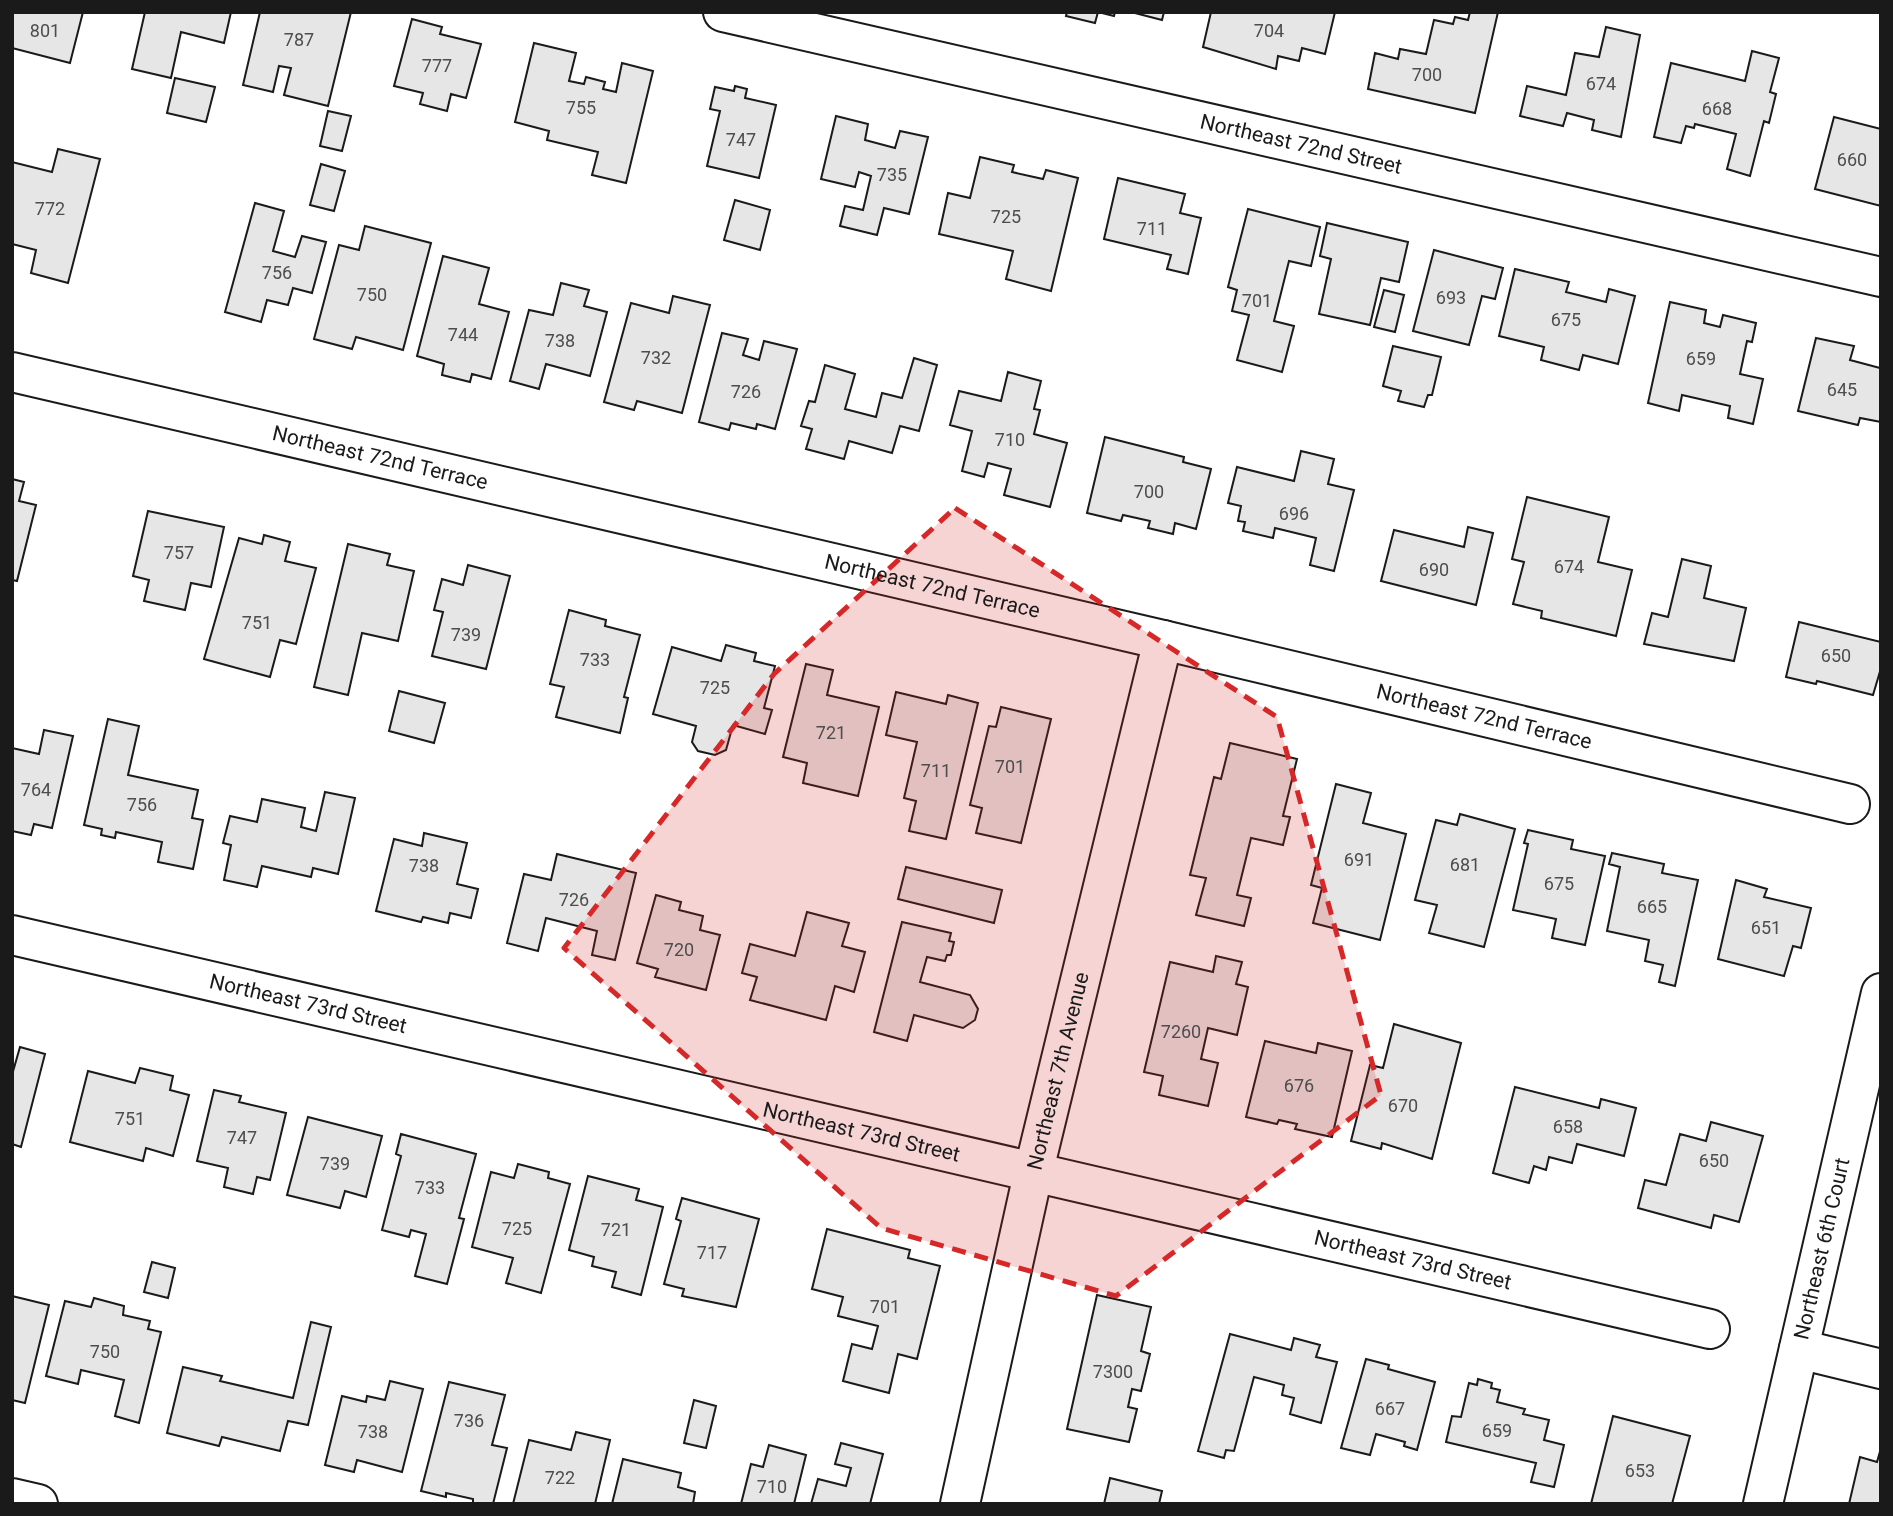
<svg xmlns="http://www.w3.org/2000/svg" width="1893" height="1516" font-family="Roboto,sans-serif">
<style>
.building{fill:#e6e6e6;stroke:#1a1a1a;stroke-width:2}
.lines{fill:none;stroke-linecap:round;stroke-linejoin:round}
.minor-casing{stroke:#1a1a1a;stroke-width:42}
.minor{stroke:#fff;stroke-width:38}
.marked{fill:#d62828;fill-opacity:0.2;stroke:#d62828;stroke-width:5;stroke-dasharray:14 9;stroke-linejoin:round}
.labels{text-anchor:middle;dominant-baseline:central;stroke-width:5;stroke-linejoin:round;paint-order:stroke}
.number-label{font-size:18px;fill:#4d4d4d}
.street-label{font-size:21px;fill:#1a1a1a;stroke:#fff}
</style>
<rect width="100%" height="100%" fill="#fff"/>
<!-- building -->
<path class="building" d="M12 12H83L70 63 12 48Z
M145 12H231L224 43 181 32 171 78 132 69Z
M260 12H351L328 106 284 95 291 68 279 66 273 92 243 85Z
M1067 12H1115L1114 16 1098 12 1095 23 1066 16Z
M1131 12H1164L1162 20Z
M1211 12H1335L1325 54 1302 48 1299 61 1278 56 1276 69 1203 47Z
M1470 12H1498L1475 113 1368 89 1375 53 1398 59 1400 49 1426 54 1434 20 1453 24 1455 17 1468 20Z
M412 19 442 27 440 34 481 44 466 98 451 94 447 111 420 104 423 93 394 86Z
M1606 27 1640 35 1621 137 1592 130 1594 120 1567 113 1563 126 1520 116 1527 86 1566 95 1575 53 1599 57Z
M534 43 576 53 569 81 584 84 586 77 605 82 603 89 616 92 622 63 653 71 626 183 592 175 598 152 547 140 549 131 515 122Z
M1752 51 1779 58 1770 92 1776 94 1769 123 1764 121 1750 176 1727 169 1736 134 1695 124 1694 128 1686 126 1681 143 1654 137 1671 63 1745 81Z
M175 78 215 87 206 122 167 113Z
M735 86 747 89 745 98 776 105 759 178 707 166 720 111 710 109 715 87 734 91Z
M328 111 351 116 342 151 320 146Z
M836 116 868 124 865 140 895 148 900 131 928 137 909 214 884 208 877 235 840 226 845 206 863 210 871 176 859 172 855 187 821 179Z
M1834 117 1881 129V206L1815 189Z
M58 149 100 159 68 283 31 273 36 250 12 244V162L52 172Z
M980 157 1014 165 1012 172 1043 179 1046 170 1078 178 1051 291 1006 279 1013 251 939 234 948 193 970 198Z
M321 164 345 171 334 211 310 205Z
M1118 178 1185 194 1180 213 1201 218 1188 274 1167 269 1171 255 1104 239Z
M735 200 770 210 760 250 724 240Z
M255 203 284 211 273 251 295 257 302 236 326 242 312 293 293 288 288 305 267 300 261 322 225 312Z
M1248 209 1320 227 1311 266 1289 261 1274 321 1294 326 1282 372 1237 360 1249 315 1232 311 1237 290 1228 287Z
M1327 223 1408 242 1399 282 1381 278 1370 325 1319 314 1331 259 1320 256Z
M365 226 431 243 403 350 356 337 352 349 314 339 339 245 359 250Z
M1434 250 1503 268 1495 299 1482 296 1469 345 1413 331Z
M443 256 489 268 479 304 509 312 491 379 472 374 470 382 442 375 444 364 417 356Z
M1515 269 1569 282 1566 292 1606 302 1609 289 1635 296 1618 364 1583 355 1579 370 1541 360 1544 347 1499 336Z
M561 283 589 290 584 306 607 312 590 376 546 364 539 389 510 381 529 310 553 315Z
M1384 290 1404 295 1395 332 1374 327Z
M673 296 710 305 682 413 637 401 634 410 604 402 631 303 669 313Z
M1670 302 1706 310 1704 323 1720 327 1723 315 1756 323 1752 342 1747 341 1740 374 1763 379 1753 424 1728 418 1730 406 1682 395 1679 411 1648 403Z
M722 333 748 339 743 355 759 360 764 341 797 349 775 429 757 424 756 429 731 423 729 430 699 422Z
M1816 338 1854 346 1850 360 1880 368 1881 365V422L1860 418 1858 425 1798 411Z
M1393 346 1441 357 1432 395H1428L1424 407 1398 401 1401 391 1383 386Z
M914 358 937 365 919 431 900 426 892 453 849 441 844 459 806 449 812 429 801 426 809 401 815 402 825 365 855 374 845 409 876 417 882 393 902 398Z
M1008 372 1041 381 1034 409 1040 410 1034 434 1067 443 1050 507 1004 495 1011 469 988 463 984 477 962 471 972 431 950 425 959 391 1001 401Z
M1105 437 1184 457 1183 462 1211 469 1196 529 1175 523 1173 534 1148 528 1150 521 1123 515 1121 521 1087 513Z
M1301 451 1334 459 1328 484 1354 490 1334 571 1310 565 1316 538 1275 528 1273 538 1243 531 1245 522 1238 521 1241 506 1228 503 1237 467 1294 481Z
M12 479 24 482 19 501 36 505 17 581 12 580Z
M1527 497 1609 517 1598 562 1632 570 1616 636 1541 618 1542 611 1513 604 1524 562 1512 559Z
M148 511 224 527 211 587 191 583 185 610 144 601 149 580 133 576Z
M1468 527 1493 533 1476 605 1381 581 1394 530 1464 547Z
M264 535 290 542 285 561 316 568 296 644 280 640 270 677 204 659 239 538 262 544Z
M348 544 390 554 387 565 414 571 398 641 362 633 348 695 314 687Z
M1682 559 1711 566 1704 598 1746 608 1734 661 1644 644 1652 613 1668 617Z
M468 565 510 576 486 669 432 656 443 612 434 610 442 579 463 585Z
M569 610 606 620 605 626 640 635 624 697 628 698 620 733 556 717 564 687 550 684Z
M1799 622 1881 642V668L1873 695 1817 681 1816 684 1786 677Z
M726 645 756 653 754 661 775 666 764 708 772 710 765 734 733 725 726 750 715 755 698 751 692 742 696 726 653 714 672 647 721 661Z
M806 664 833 670 827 695 879 707 858 796 803 783 807 763 783 757Z
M399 691 445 703 434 743 389 731Z
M896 692 946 704 948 695 978 703 946 839 909 831 916 801 904 798 917 742 886 735Z
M1001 707 1051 719 1021 843 976 833 982 808 970 805 989 726 996 727Z
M108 719 139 726 128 775 198 790 192 818 203 820 193 869 158 862 162 842 116 832 115 838 101 835 102 829 84 825Z
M44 730 73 736 52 828 34 824 31 835 12 831V748L39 754Z
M1230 743 1297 759 1283 816 1290 817 1283 845 1251 838 1237 895 1251 898 1244 926 1196 915 1206 878 1190 875 1214 777 1221 779Z
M1336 784 1371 793 1363 823 1406 834 1380 940 1313 923 1322 888 1311 885Z
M325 792 355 798 338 874 313 868 311 877 262 866 257 887 224 880 231 845 223 843 230 816 257 822 262 799 305 808 301 827 316 831Z
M1460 814 1515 829 1484 947 1429 933 1437 905 1415 900 1436 820 1457 825Z
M1528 830 1573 840 1571 849 1605 856 1585 945 1552 938 1556 919 1513 910 1528 844 1524 843Z
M424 833 467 843 457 884 478 889 471 918 450 913 448 923 423 917 421 922 376 911 394 839 422 846Z
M1612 853 1664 864 1662 873 1698 880 1675 986 1659 982 1663 965 1645 961 1649 940 1607 931 1620 867 1609 864Z
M557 854 636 873 615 960 592 955 597 931 546 918 538 951 507 943 524 874 551 880Z
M906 867 1002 890 994 923 898 899Z
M1736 880 1767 889 1764 897 1811 908 1801 948 1793 946 1784 976 1718 959Z
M656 895 681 902 679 910 703 916 700 930 720 935 706 990 655 977 658 969 637 963Z
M807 912 849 923 842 946 865 952 854 992 835 986 826 1020 750 1000 757 977 742 973 750 944 795 956Z
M902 922 951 933 949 941 954 942 951 955H947L945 961 927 957 920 982 970 995 978 1009 975 1020 963 1028 914 1015 907 1041 874 1032Z
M1216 956 1242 962 1236 984 1248 987 1237 1035 1208 1028 1201 1059 1218 1063 1208 1106 1159 1095 1163 1076 1144 1072 1170 962 1213 972Z
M1394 1024 1461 1043 1432 1159 1382 1143 1381 1149 1351 1141 1370 1065 1383 1068Z
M1265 1041 1316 1053 1318 1043 1352 1051 1332 1137 1295 1129 1297 1124 1279 1120 1277 1124 1246 1117Z
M20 1047 45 1054 21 1147 12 1144V1075Z
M140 1068 173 1076 170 1090 189 1095 173 1156 146 1148 143 1161 70 1142 88 1071 135 1083Z
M1515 1087 1599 1108 1601 1099 1636 1108 1624 1156 1577 1144 1572 1163 1549 1157 1546 1170 1534 1166 1529 1183 1493 1173Z
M214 1090 241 1096 239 1102 286 1113 270 1180 257 1177 253 1194 224 1187 228 1168 197 1161Z
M308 1117 382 1136 366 1197 345 1191 340 1208 287 1195Z
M1711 1122 1763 1136 1739 1222 1714 1215 1711 1228 1638 1208 1645 1180 1666 1185 1680 1134 1706 1141Z
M401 1134 476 1154 459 1218 464 1219 447 1284 415 1276 426 1234 411 1230 409 1237 382 1230 401 1156 396 1154Z
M518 1164 549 1172 548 1178 570 1184 541 1293 506 1283 513 1258 472 1247 491 1172 514 1178Z
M588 1176 639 1189 636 1200 663 1207 641 1295 612 1287 616 1272 592 1266 594 1257 569 1250Z
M682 1198 759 1219 736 1307 682 1296 684 1289 664 1284 681 1221 676 1219Z
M827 1229 910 1250 908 1258 940 1266 917 1359 898 1354 889 1393 843 1381 852 1344 872 1349 878 1326 838 1316 843 1297 812 1289Z
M152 1262 175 1268 168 1298 144 1292Z
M1097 1295 1151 1307 1141 1351 1150 1354 1141 1391 1132 1389 1128 1407 1137 1409 1129 1442 1067 1429Z
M12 1296 49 1305 25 1403 12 1400Z
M94 1298 124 1306 123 1315 150 1321 148 1329 161 1332 139 1423 115 1416 124 1380 81 1370 78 1384 46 1376 65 1301 91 1307Z
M311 1322 331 1327 308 1425 288 1421 280 1451 222 1437 219 1446 167 1433 183 1367 222 1376 220 1381 293 1398Z
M1230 1334 1291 1350 1294 1338 1320 1345 1316 1357 1337 1362 1321 1423 1290 1414 1294 1398 1282 1395 1284 1385 1254 1377 1234 1451 1226 1450 1224 1458 1198 1451Z
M1366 1359 1389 1365 1388 1369 1435 1382 1417 1450 1404 1446 1405 1442 1376 1434 1370 1455 1341 1448Z
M1478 1379 1492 1383 1491 1388 1500 1390 1497 1402 1525 1409 1523 1414 1549 1420 1544 1440 1564 1445 1554 1487 1531 1482 1536 1463 1446 1442 1452 1416 1461 1417 1469 1383 1477 1385Z
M390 1381 423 1389 402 1472 357 1460 354 1472 325 1465 342 1396 366 1402 367 1396 385 1400Z
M449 1382 505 1395 492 1445 507 1448 493 1504H473V1499L446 1493V1497L421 1491Z
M694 1400 716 1406 706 1448 684 1443Z
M1613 1416 1690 1436 1672 1504H1591Z
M576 1432 610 1440 595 1504H513L529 1440 571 1450Z
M841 1443 883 1454 870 1504H811L818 1479 846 1486 851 1468 835 1464Z
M769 1445 806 1455 794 1504H741L751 1464 763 1467Z
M1881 1448V1504H1849L1860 1457 1877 1462Z
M623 1459 681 1473 678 1487 695 1492 693 1504H612Z
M1110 1478 1162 1491 1159 1504H1104Z"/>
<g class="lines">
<defs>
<g id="minor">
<path id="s1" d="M723 12 1881 277"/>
<path id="s2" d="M12 372 1163 640 1850 804"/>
<path id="s3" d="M12 935 1710 1329"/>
<path d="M1799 1349 1881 1369"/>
<path d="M12 1498 38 1504"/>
<path id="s4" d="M960 1504 1033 1174 1163 640"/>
<path id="s5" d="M1763 1504 1881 993"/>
</g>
</defs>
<!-- minor casing -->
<use href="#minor" class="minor-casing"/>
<!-- minor -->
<use href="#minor" class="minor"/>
</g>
<!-- marked area -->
<path class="marked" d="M955 508 1277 717 1381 1095 1116 1296 881 1228 564 948 774 674Z"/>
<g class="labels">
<!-- number labels -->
<g class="number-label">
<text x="45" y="30">801</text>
<text x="1269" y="30">704</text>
<text x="299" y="39">787</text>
<text x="437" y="65">777</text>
<text x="1427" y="74">700</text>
<text x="1601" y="83">674</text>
<text x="581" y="107">755</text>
<text x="1717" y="108">668</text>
<text x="741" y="139">747</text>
<text x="1852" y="159">660</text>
<text x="892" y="174">735</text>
<text x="50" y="208">772</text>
<text x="1006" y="216">725</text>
<text x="1152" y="228">711</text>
<text x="277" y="272">756</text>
<text x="372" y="294">750</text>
<text x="1451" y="297">693</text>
<text x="1257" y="300">701</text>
<text x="1566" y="319">675</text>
<text x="463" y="334">744</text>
<text x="560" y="340">738</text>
<text x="656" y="357">732</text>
<text x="1701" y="358">659</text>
<text x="1842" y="389">645</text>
<text x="746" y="391">726</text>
<text x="1010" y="439">710</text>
<text x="1149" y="491">700</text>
<text x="1294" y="513">696</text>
<text x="179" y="552">757</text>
<text x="1569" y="566">674</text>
<text x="1434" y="569">690</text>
<text x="257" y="622">751</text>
<text x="466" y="634">739</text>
<text x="1836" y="655">650</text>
<text x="595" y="659">733</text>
<text x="715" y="687">725</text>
<text x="831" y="732">721</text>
<text x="1010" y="766">701</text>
<text x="936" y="770">711</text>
<text x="36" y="789">764</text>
<text x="142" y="804">756</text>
<text x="1359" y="859">691</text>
<text x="1465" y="864">681</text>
<text x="424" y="865">738</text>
<text x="1559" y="883">675</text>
<text x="574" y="899">726</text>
<text x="1652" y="906">665</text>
<text x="1766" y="927">651</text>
<text x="679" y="949">720</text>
<text x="1181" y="1031">7260</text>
<text x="1299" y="1085">676</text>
<text x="1403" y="1105">670</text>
<text x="130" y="1118">751</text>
<text x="1568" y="1126">658</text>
<text x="242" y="1137">747</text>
<text x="1714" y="1160">650</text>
<text x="335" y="1163">739</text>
<text x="430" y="1187">733</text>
<text x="517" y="1228">725</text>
<text x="616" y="1229">721</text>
<text x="712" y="1252">717</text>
<text x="885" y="1306">701</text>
<text x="105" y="1351">750</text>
<text x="1113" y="1371">7300</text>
<text x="1390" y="1408">667</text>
<text x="469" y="1420">736</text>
<text x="1497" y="1430">659</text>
<text x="373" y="1431">738</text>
<text x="1640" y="1470">653</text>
<text x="560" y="1477">722</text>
<text x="772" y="1486">710</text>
</g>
<!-- street labels -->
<g class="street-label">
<text stroke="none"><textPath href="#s1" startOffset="593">Northeast 72nd Street</textPath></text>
<text stroke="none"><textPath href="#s2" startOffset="378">Northeast 72nd Terrace</textPath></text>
<text stroke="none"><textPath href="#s2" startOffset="945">Northeast 72nd Terrace</textPath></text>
<text stroke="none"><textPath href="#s2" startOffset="1512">Northeast 72nd Terrace</textPath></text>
<text stroke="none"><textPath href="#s3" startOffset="304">Northeast 73rd Street</textPath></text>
<text stroke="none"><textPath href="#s4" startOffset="444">Northeast 7th Avenue</textPath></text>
<text stroke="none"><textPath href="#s3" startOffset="872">Northeast 73rd Street</textPath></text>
<text stroke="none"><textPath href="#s5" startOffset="262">Northeast 6th Court</textPath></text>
<text stroke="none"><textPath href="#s3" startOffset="1438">Northeast 73rd Street</textPath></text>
</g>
</g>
<!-- border -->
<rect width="1893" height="1516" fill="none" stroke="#1a1a1a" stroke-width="28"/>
</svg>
